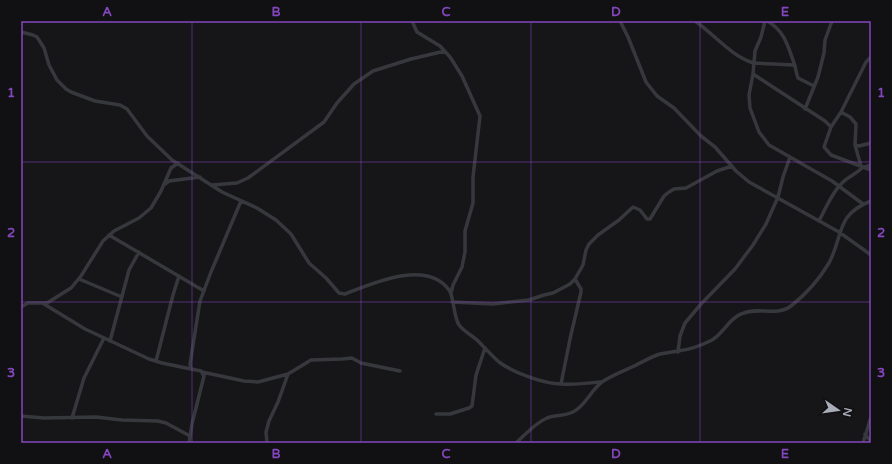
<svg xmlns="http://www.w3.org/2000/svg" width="892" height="464" font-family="'Varela Round',sans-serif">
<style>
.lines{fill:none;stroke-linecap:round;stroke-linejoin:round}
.minor{stroke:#37383d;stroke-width:3.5}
.grid{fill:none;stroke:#8446be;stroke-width:1;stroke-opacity:0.55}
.neatline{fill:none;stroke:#8446be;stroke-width:1.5}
.grid-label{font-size:13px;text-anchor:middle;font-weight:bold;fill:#8446be}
</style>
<rect width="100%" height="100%" fill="#161618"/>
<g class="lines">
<!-- minor -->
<path class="minor" d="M412 21 417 32 440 46 450 57 462 76 480 116 473 177V203L465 231V252L462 267 453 285 451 293
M620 21 628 37 646 82 657 96 674 108 701 136 715 147 736 171 749 182 839 232 871 255
M695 21C715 35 730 55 753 63L794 65
M765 21 761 37 755 51 753 74 749 95 750 108 759 132 769 145 832 181 863 204
M767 21C784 30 788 46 794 63 796 68 796 73 798 78L814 86
M21 32 33 35 37 37 44 48 49 65 57 80 66 89 71 92 95 101 120 105 127 109 147 136 172 160 222 192 257 208 276 220 291 234 309 263 326 278 339 293 345 294C373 283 427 259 449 290 454 296 453 315 459 325 464 332 474 336 480 343 486 349 492 356 499 362 514 373 544 384 562 384 575 385 588 383 601 382
M871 57 866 62 841 112 831 127 824 147 831 155 871 170
M753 74 825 121 831 127
M805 109 818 77 824 53 825 40 832 21
M841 112 850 117 856 124 855 145 861 166
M855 145 859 146 871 143
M865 167 871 165
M165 184 169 181 200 177
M212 185 237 183 248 178 324 122 337 103 354 84 373 71 411 59 445 51
M819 221C826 208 832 192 843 182 849 176 858 173 863 167
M109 235 204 291
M79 279 122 297
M452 302 493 304 529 300 544 295 553 293 570 284 575 279 583 265 586 250 589 244 598 235 619 220 633 207 640 210 647 219H650L664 196 669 192 674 189 686 188 717 171 732 166
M44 304 85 329 149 359 162 363 191 369
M21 307 28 303H47L71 288 81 276 103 241 114 231 139 218 151 208 161 191 171 168 178 163
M110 341 129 270 139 252
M678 352 680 336 685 323 701 304 735 269 753 245 766 224 778 197 783 177 790 157
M156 361 173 295 179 276
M202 372 244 381 258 382 288 374 311 360 342 359 352 358 361 363 400 371
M561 384 570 339 581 292V289L575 279
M436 414H450L469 408 472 406 476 375 485 348
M21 416 44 418 96 417 122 420 158 421 166 423 190 436
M72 418 84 378 104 338
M865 434 871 442
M189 443 192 424 204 376 201 371 191 369 190 364 200 301 211 272 241 201
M267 443 266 432 269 421 278 402 288 374
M516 443C525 435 535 423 547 418 555 415 565 416 573 412 587 405 591 388 605 380 613 375 623 371 632 367 641 363 650 357 660 354 666 353 672 352 678 351 688 350 700 346 710 341 723 335 728 319 741 314 757 306 776 317 791 306 805 295 820 278 829 263 844 235 835 215 871 201
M863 443 871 417"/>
</g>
<!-- grid -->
<path class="grid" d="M192 21V443M361 21V443M531 21V443M700 21V443M21 162H871M21 302H871"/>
<!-- border -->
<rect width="892" height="464" fill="none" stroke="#111113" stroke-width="44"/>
<!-- north arrow -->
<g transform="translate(838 410) rotate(103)" stroke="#111113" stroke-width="3" paint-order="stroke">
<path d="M0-3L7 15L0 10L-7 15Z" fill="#a8adb8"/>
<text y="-6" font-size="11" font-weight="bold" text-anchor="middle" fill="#a8adb8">N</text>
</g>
<rect x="22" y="22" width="848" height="420" class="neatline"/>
<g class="grid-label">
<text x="107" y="16">A</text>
<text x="276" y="16">B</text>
<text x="446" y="16">C</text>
<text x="616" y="16">D</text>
<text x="785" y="16">E</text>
<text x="11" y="97">1</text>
<text x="881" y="97">1</text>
<text x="11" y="237">2</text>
<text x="881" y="237">2</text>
<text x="11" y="377">3</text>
<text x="881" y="377">3</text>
<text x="107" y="458">A</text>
<text x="276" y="458">B</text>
<text x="446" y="458">C</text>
<text x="616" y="458">D</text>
<text x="785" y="458">E</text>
</g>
</svg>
